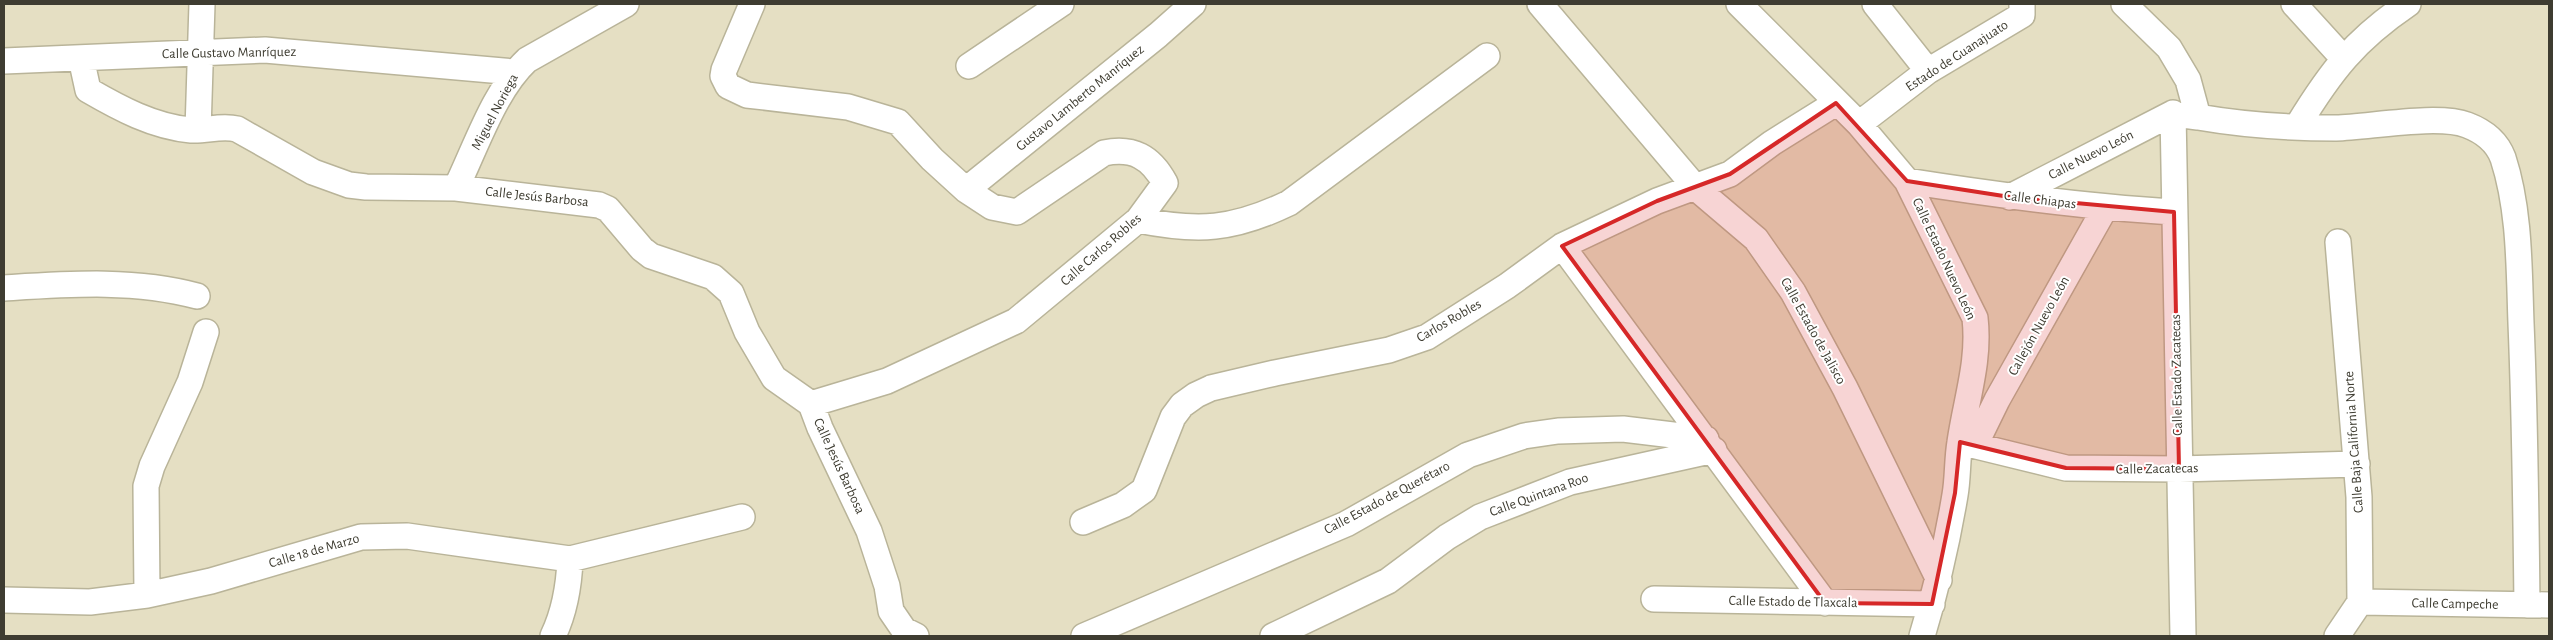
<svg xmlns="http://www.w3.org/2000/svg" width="2553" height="640" font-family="'Alegreya Sans',sans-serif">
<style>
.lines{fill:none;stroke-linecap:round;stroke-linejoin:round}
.minor-casing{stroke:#b9b499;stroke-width:28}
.minor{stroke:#fff;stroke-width:25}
.marked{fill:#d62828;fill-opacity:0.2;stroke:#d62828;stroke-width:4;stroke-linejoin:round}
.labels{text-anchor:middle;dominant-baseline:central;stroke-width:4;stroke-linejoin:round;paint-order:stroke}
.street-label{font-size:14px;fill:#3e3c31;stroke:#fff}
</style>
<rect width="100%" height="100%" fill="#e5dfc3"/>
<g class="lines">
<defs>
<path id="minor" d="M752 4 724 70 723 76 728 86 747 95 848 107 898 122 932 159 966 190 992 207 1017 212 1104 153C1133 147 1151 157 1165 183L1138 220 1016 321 887 381 811 404
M1540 4 1696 188 1756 239 1793 292 1845 388 1939 580
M1739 4 1859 124 1907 181 1975 318C1980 361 1966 400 1960 442 1957 460 1958 478 1955 495 1947 543 1936 590 1922 636
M1875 4 1928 71
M2124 4 2169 48 2188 80 2198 117 2183 115
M2294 4 2344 59
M81 58 88 90C119 108 154 127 191 130 207 131 221 125 237 129L313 172 349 185 366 187 456 188 599 205 608 209 642 249 651 256 713 277 731 293 747 332 774 378 811 404 820 428 869 531 887 586 891 611 904 630 916 636
M4 61 265 50 514 72
M969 66 1061 4
M2173 113 2183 636
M2198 117C2244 125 2290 128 2336 128 2370 127 2438 114 2467 125 2483 131 2497 142 2503 158 2520 210 2519 269 2521 323 2525 417 2526 511 2527 605
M1859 124 1928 71 2022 15V4
M2298 125C2331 71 2355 40 2408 4
M198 130 202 4
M1907 181C1996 195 2084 207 2174 212
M456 188C476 147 494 91 527 60L626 4
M966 190 1158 35 1193 4
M2010 197 2173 113
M1138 220C1198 232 1233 230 1289 203L1487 56
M1562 246 1825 603
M4 288C69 284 134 279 197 296
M1960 442 2066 468 2179 469 2357 464
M1975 445 1997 400 2105 208
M1083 522 1123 505 1144 490 1173 417 1182 405 1196 395 1211 388 1275 373 1389 350 1427 337 1507 286 1562 246 1657 201 1730 174 1772 143 1836 103
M147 595 146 486 152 466 190 382 206 332
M1654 599 1932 604
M4 600 90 602 147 595 211 581 361 537 407 536 570 559 742 517
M2360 602 2549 605
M553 636C565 611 569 587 570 559
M1084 636 1346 524 1468 455 1524 436 1558 431 1623 429 1706 439
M1273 636 1388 581 1447 537 1480 517 1570 482 1714 450
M2337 636 2360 602 2359 497 2338 242"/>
</defs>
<!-- minor casing -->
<use href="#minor" class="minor-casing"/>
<!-- minor -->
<use href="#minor" class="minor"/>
</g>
<!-- marked area -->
<path class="marked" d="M1836 103 1907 181 2010 197 2174 212 2179 469 2066 468 1960 442 1955 493 1932 604 1825 603 1562 246 1657 201 1730 174Z"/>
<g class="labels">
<!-- street labels -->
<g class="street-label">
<text transform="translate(229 53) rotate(-1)">Calle Gustavo Manríquez</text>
<text transform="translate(1957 56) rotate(-33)">Estado de Guanajuato</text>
<text transform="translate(1080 98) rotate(-39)">Gustavo Lamberto Manríquez</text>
<text transform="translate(495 112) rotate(-62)">Miguel Noriega</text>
<text transform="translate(2091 155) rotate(-27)">Calle Nuevo León</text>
<text transform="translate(537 197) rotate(6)">Calle Jesús Barbosa</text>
<text transform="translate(2040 200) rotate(7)">Calle Chiapas</text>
<text transform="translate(1101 250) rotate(-41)">Calle Carlos Robles</text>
<text transform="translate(1944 259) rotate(65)">Calle Estado Nuevo León</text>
<text transform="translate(1449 321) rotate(-30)">Carlos Robles</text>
<text transform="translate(2039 326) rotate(-61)">Callejón Nuevo León</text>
<text transform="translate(1813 331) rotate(61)">Calle Estado de Jalisco</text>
<text transform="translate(2177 375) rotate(-91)">Calle Estado Zacatecas</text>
<text transform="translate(2354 442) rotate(-94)">Calle Baja California Norte</text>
<text transform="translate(839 466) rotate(65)">Calle Jesús Barbosa</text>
<text transform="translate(2157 469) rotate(-1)">Calle Zacatecas</text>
<text transform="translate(1539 495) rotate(-20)">Calle Quintana Roo</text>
<text transform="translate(1387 498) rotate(-28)">Calle Estado de Querétaro</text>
<text transform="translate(314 551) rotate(-16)">Calle 18 de Marzo</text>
<text transform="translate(1793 602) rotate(1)">Calle Estado de Tlaxcala</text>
<text transform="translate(2455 604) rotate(1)">Calle Campeche</text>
</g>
</g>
<!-- border -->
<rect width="2553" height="640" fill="none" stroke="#3e3c31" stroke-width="10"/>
</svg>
